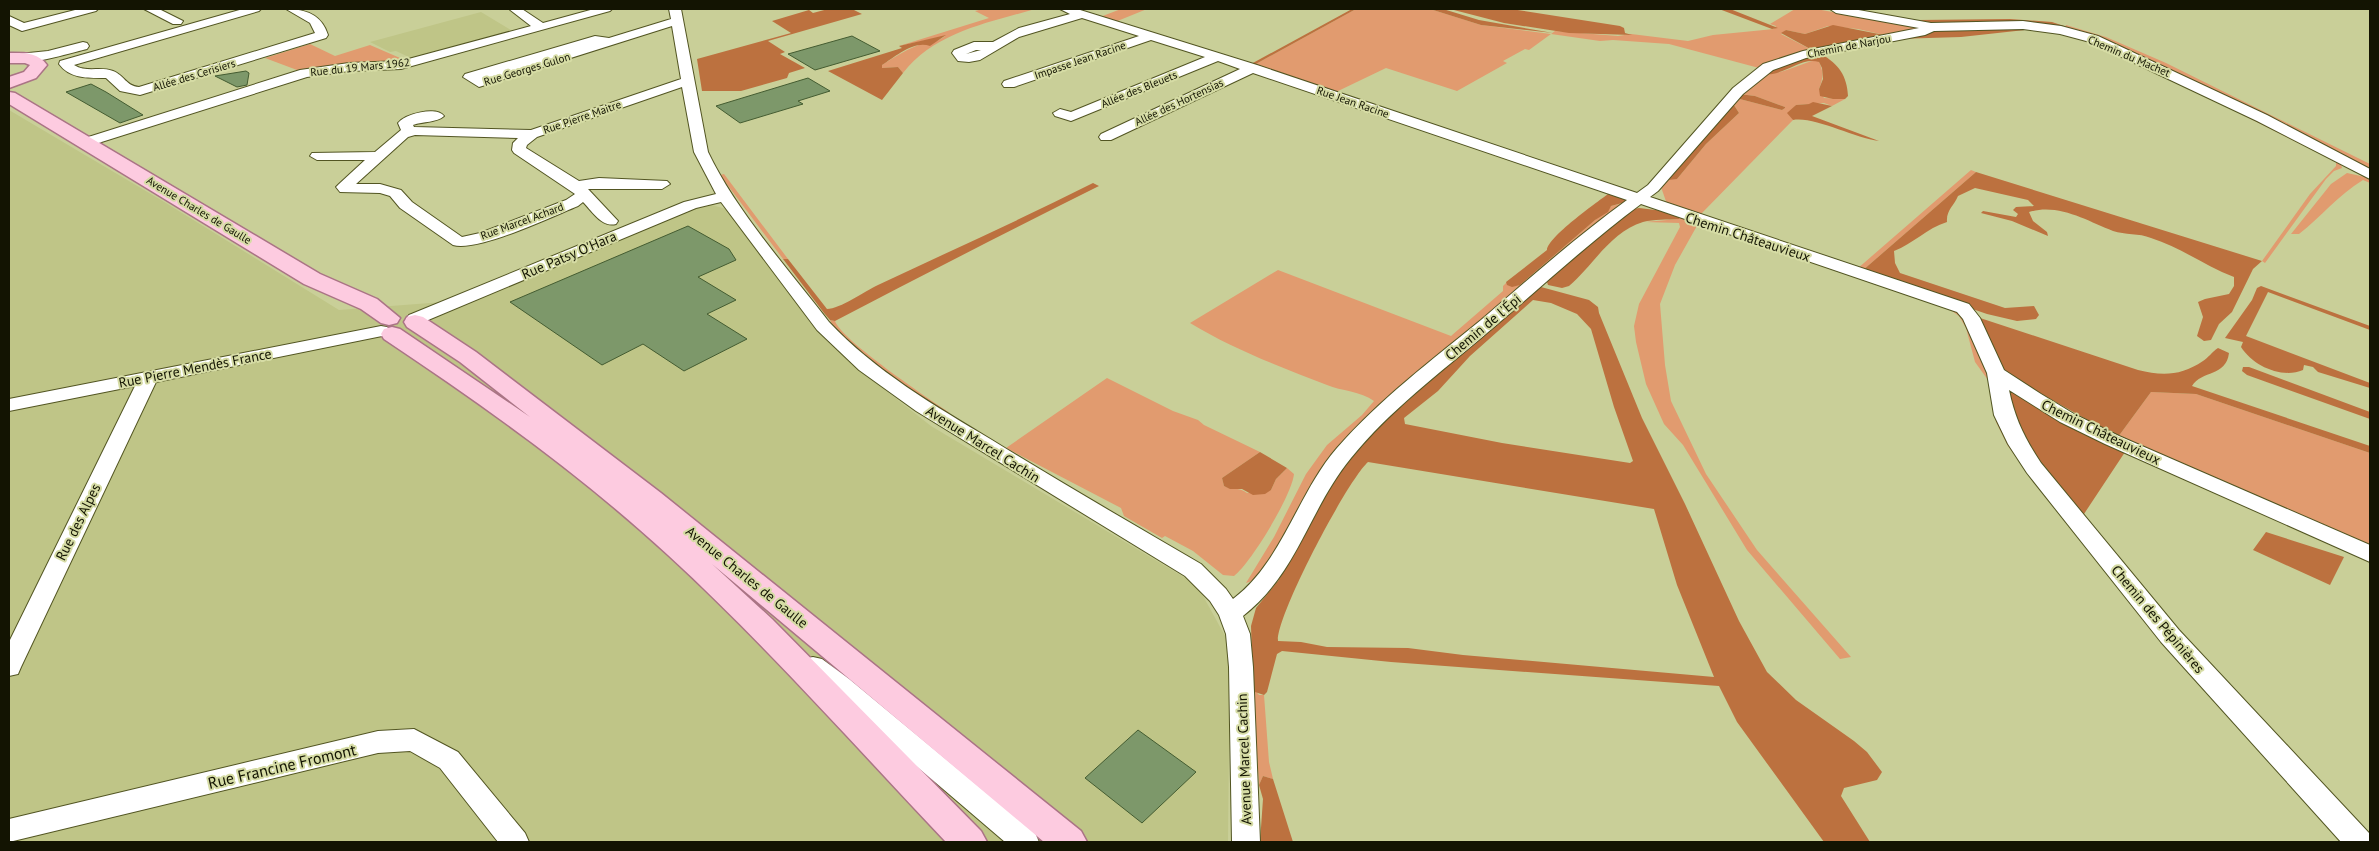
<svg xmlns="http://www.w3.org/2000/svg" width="2379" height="851" font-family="'PT Sans',sans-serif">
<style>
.built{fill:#bfc587}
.green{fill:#e19b6f}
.forest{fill:#bc713f;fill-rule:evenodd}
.building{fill:#7d986a;stroke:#445c31}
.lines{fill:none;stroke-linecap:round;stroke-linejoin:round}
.minor-casing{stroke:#525522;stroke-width:2}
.major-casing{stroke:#aa7485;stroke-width:3}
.minor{fill:#fff;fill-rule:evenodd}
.major{fill:#fdcbe0;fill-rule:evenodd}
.labels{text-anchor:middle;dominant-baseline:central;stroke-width:4;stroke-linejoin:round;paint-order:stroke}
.far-street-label{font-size:11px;fill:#131402;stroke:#d6dca5}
.street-label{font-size:14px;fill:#131402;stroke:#d6dca5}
.near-street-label{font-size:16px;fill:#131402;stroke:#d6dca5}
</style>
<rect width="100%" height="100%" fill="#c9cf98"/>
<!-- built -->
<path class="built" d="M481 12 514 32 413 59 396 51 390 52 370 42Z
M9 110 161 200 339 310 443 302 693 200 730 210 811 324 853 365 931 426 1197 585 1230 645 1228 842H9Z"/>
<!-- green -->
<path class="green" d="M983 9H1035C988 23 935 32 903 73L898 67 882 68V65C893 58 904 51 916 46 929 41 932 46 945 36L899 46 989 18 975 11Z
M1121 9H1147L1115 22 1100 17Z
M1356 9H1430L1481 25 1551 34 1555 31 1618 36 1631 34 1688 41 1713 35 1774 29 1776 26 1770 24 1795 9H1816L1921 28 1889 36 1858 29 1828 26 1805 34 1786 30 1781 34 1814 51 1759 68 1669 44 1613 40 1600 41 1551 34 1529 50 1525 49 1503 61 1507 63 1457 91 1386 68 1336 92 1254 65Z
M2066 25 2106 37 2166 63 2370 164V173L2299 135 2065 28Z
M2095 40 2340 161 2342 168 2334 171 2326 179 2265 263 2262 261 2310 194 2336 166V162Z
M310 44 335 56 370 45 407 61 305 73 265 58Z
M1816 60 1819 62C1824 72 1823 79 1819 89L1824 98 1845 99 1832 106 1824 103 1796 105 1789 114 1793 120 1701 214 1857 269 1971 170 1976 172 1862 271 1668 207 1661 187 1667 178 1677 179 1706 144 1739 113 1732 102 1736 98 1782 110 1785 108V107L1755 96 1739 94 1764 74C1781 75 1799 64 1816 60Z
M2347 173 2370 178V183L2363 180C2338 195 2321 217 2299 234H2291L2331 184Z
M724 174 788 259H783L720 175Z
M1624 203 1397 396 1283 541 1255 580 1246 583 1274 537 1306 474 1327 445 1362 415 1374 401C1361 391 1341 391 1327 385 1280 367 1233 349 1190 323L1278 270 1451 336 1503 291V286L1506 283 1520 285 1611 206Z
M1680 216 1959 311 1987 363 2002 421 2231 708 2355 842H2345L2176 656 2046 498 2008 446 1996 422 1988 380 1975 362 1966 328 1959 316 1949 309 1925 300 1698 224 1675 265 1660 304 1665 365 1671 401 1706 474 1757 550 1851 657 1840 659 1747 550 1683 445 1664 424 1646 384 1636 342 1634 326 1639 304 1680 227 1679 223 1645 222 1678 219Z
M830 320 835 321C841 340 929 399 950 413L941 410C917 393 840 345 830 320Z
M1107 378 1173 411 1198 420 1204 425 1260 452 1222 478 1224 486C1232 490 1240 487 1247 493L1271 490 1276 479 1287 468 1294 474C1292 495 1251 563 1234 576L1223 575 1193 551 1165 536 1162 538 1124 516 1121 508 1006 448Z
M2151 392 2196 394 2370 453V547L2118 437Z
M1253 688 1259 695H1264L1269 762 1273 779 1263 776 1259 785Z"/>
<!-- forest -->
<path class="forest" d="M828 9H852L862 14 768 41 785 52 780 54 805 68 789 73 787 78 741 91H702L697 59 791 33 772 21 809 10 813 13Z
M1352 9H1356L1254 65 1251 64Z
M1430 9H1443L1479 20 1553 33 1481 25Z
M1450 9H1511L1620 26 1624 28 1625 33 1632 35 1569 33 1504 23Z
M1719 9H1730L1778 28 1772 29Z
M2010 19 2052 22 2067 27 2065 28 1946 25 1917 20Z
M1833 25 1889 36 1814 51 1781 33 1786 30 1805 34Z
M2008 26 2035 29 1961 37 1896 39 1937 28Z
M946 35 930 46C914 40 895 57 882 65V68L898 67 903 73 882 100 828 71 902 48 899 46Z
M1821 54C1839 64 1847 76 1848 96L1845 99H1833L1820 96 1819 89 1823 79 1822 68 1819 62C1801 56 1783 77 1764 74L1793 60Z
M1739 94 1755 96 1785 107V108L1782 110 1736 98Z
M1732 102 1739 113 1706 144 1677 179 1668 180 1667 178Z
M1813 102 1832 106 1812 116 1879 141C1854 138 1814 116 1793 120L1787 113 1796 105 1809 104Z
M1976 172 2262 261 2253 269 2232 312 2219 324 2211 340 2204 341 2197 336 2203 317 2198 302 2205 299 2229 294 2234 286V277C2205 266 2180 247 2151 238 2139 233 2125 235 2113 231 2087 221 2059 203 2029 212L2033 221 2047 232 2048 236 2012 221 1981 213 1983 211 2016 217 2018 214 2013 210 2016 207 2034 206 2028 200 1975 188 1958 196C1954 206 1946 210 1947 222 1927 228 1913 244 1894 251L1895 263 1900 273 2005 308 2034 306 2039 315 2036 319 2017 321 1987 314 1862 271Z
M1093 183 1099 186C1011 230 923 275 835 321L830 320 824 313 783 259H788L827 309C840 309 865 291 878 285 950 251 1022 219 1093 183Z
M1608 194 1628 200 1626 202 1611 206 1608 212 1595 220 1520 285 1512 287 1507 285 1506 282 1547 250C1548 237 1596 203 1608 194Z
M1639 208 1664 211 1680 216 1679 219C1667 220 1654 219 1643 222 1610 232 1593 266 1569 286L1562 288 1548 285 1547 282 1554 273 1630 210Z
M2261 286 2370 326V330L2268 292 2246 336 2370 383V388L2318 372 2313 367 2304 365 2303 370C2282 379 2253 366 2241 347L2243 342 2225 338 2252 300 2257 288Z
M1541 287 1589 300 1598 307 1599 313 1642 418 1685 504 1739 621 1767 672 1796 700 1854 741 1867 752 1882 772 1877 780 1844 788 1841 796 1870 842H1824L1737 722 1719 686 1391 662 1282 651 1277 654 1267 692 1264 695 1255 692 1253 688 1251 626 1256 608 1278 581 1296 549 1325 489 1364 439 1525 298ZM1533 300 1551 303 1577 314 1591 329 1614 407 1633 461 1630 463 1502 443 1405 424 1404 418 1438 391 1470 356ZM1368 462 1654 509 1677 585 1714 677 1463 655 1408 648 1327 647 1301 642 1278 641C1276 616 1347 481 1368 462Z
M1977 317 2138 370C2162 376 2181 376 2203 361 2208 358 2212 352 2218 348L2229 353C2226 377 2202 370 2192 386L2370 446V453L2196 394 2151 392 2118 437 2006 374Z
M2243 367H2249L2370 412V419L2247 375 2242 371Z
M2007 391 2016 393 2127 449 2080 520 2028 454Z
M1260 452 1287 468 1276 479 1271 490 1265 494 1253 495 1242 489H1230L1224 486 1222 478Z
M2266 532 2344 557 2330 585 2253 550Z
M1263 776 1273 779 1293 842H1260L1263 799 1259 785Z"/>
<!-- building -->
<path class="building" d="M852 36 880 51 815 70 788 54Z
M246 71 249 73 247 85 237 87 215 76Z
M808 78 830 91 798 101 803 104 740 123 716 106Z
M91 84 106 92 143 115 120 123 66 92Z
M688 226 729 249 736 260 698 277 736 300 707 314 747 339 684 371 643 344 602 365 510 302Z
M1138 730 1196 772 1142 823 1085 778Z"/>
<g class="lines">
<defs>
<path id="minor" d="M79 9H98L96 11 22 31 9 25V16L24 23Z
M144 9H159L183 21 181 24H173Z
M243 9H261L259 11 74 65C87 73 100 66 113 71 124 75 126 86 139 87L315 33 310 23 286 9C306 9 322 15 328 35L326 38 140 95 120 91 106 78C88 78 70 79 59 64L60 61Z
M509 9H522L543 23 594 9H612L610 11 401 69 349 71 307 77 92 145H82L80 142 82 139 300 70 349 63 401 61 531 26Z
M669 9H681L708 152C736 211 789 270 829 322 875 371 935 406 992 440 1061 483 1131 523 1201 564L1226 589 1233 599C1283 561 1297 494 1337 448 1380 399 1432 360 1481 320 1529 279 1576 237 1627 200L1253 73 1111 140H1101L1099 137 1101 134 1240 69 1218 61 1071 121 1055 116 1053 113 1060 109 1071 112 1205 57 1151 40 1014 87H1004L1002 84 1004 81 1139 36 1082 18 1019 37 980 60 969 62 958 61 952 53 954 50 974 42H993L1019 28 1070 14 1060 9H1077L1257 65 1637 193 1648 185 1733 88 1763 64 1803 51 1919 28 1836 13 1830 9H1853L1931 23 2023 21 2061 26 2098 36 2267 115 2370 169V179L2257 121 2090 42 2060 34 2023 29 1934 31 1925 35 1806 58 1773 70 1743 94 1658 191 1650 197 1969 304 1980 318 2004 370 2041 394 2074 414 2119 436 2370 545V562L2105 444 2060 422 2009 390C2015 419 2025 439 2041 463L2179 630 2369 833 2370 842H2341L2161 642 2027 473 2008 444 1994 415 1987 373 1963 319 1957 312 1641 204C1587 244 1538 290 1487 333 1440 373 1390 410 1351 458 1309 509 1298 573 1243 616L1250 634 1253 667 1260 842H1232L1229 667 1226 634 1219 615 1210 601 1185 576 916 411 859 370 817 330 721 202 696 208 421 323H409L406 319 409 315 684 202 716 194 694 152 682 87 537 137 527 145 526 148 579 181 599 178 667 181 670 184 662 189H588L618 221 616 224C602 228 592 211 583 202L578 206C551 217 478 252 453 245L400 208 390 196 380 193 340 192 336 187 339 184 365 160H317L310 156 312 153 375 152 401 130 398 123C405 114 436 106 444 116 437 123 423 121 413 125L414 127 531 130 681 79 672 26 479 87 463 77 465 74 595 36 609 38 671 19ZM976 50H981L966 54ZM415 135 518 138 513 143 512 150 514 153 575 194 566 200 480 233 462 237 412 202 401 190 380 184H356L408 137Z
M83 42 87 43 89 46 87 49C73 52 22 69 13 58L19 54 48 51Z
M381 326 387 327 390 331 387 335 156 382 21 667 18 674 9 676V642L135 386 9 411V399Z
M813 657 822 659 849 679 1035 833 1039 842H1005L831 693 804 673 801 666 804 659Z
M414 729 458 752 525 833 529 842H498L440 768 410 751 378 753 9 842V819L378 731Z"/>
<path id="major" d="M9 53C23 53 38 52 47 65L36 78 9 88V77L24 72 30 65 25 63H9Z
M9 92 15 93 320 274 377 299 400 318 397 323 389 325 381 323 361 309 304 284 9 104Z
M415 315 423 317 476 352 661 493 1081 831 1087 842H1044L712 564 772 619 981 831 987 842H946C855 746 766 645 668 555 580 474 483 405 384 339L381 334 384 329 392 327 400 329 530 417 460 362 407 327 404 322 407 317Z"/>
</defs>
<!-- minor casing -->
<use href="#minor" class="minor-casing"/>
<!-- major casing -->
<use href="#major" class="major-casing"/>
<!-- minor -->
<use href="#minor" class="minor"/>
<!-- major -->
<use href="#major" class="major"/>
</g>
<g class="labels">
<!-- far-street labels -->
<g class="far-street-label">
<text transform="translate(1849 46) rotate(-11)">Chemin de Narjou</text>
<text transform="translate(2129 56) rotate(23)">Chemin du Machet</text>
<text transform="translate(1080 60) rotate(-19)">Impasse Jean Racine</text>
<text transform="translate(360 67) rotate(-6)">Rue du 19 Mars 1962</text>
<text transform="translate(527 69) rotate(-17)">Rue Georges Gulon</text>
<text transform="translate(194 75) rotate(-17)">Allée des Cerisiers</text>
<text transform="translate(1139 89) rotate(-22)">Allée des Bleuets</text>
<text transform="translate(1179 102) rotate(-25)">Allée des Hortensias</text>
<text transform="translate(1353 102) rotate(19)">Rue Jean Racine</text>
<text transform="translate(582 117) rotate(-19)">Rue Pierre Maitre</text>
<text transform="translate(199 210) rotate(31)">Avenue Charles de Gaulle</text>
<text transform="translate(522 221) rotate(-20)">Rue Marcel Achard</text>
</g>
<!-- street labels -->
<g class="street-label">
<text transform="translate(1748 237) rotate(18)">Chemin Châteauvieux</text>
<text transform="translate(569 255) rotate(-23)">Rue Patsy O'Hara</text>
<text transform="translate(1483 327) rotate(-40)">Chemin de l'Épi</text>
<text transform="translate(195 368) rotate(-11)">Rue Pierre Mendès France</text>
<text transform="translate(2101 432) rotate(26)">Chemin Châteauvieux</text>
<text transform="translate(983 444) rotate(32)">Avenue Marcel Cachin</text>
<text transform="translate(78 522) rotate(-64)">Rue des Alpes</text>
<text transform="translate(747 577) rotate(39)">Avenue Charles de Gaulle</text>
<text transform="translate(2158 619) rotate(50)">Chemin des Pépinières</text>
<text transform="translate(1244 759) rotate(-92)">Avenue Marcel Cachin</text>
</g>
<!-- near-street labels -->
<g class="near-street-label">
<text transform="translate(282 766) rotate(-13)">Rue Francine Fromont</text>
</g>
</g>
<!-- border -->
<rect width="2379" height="851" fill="none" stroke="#131402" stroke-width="20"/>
</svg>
